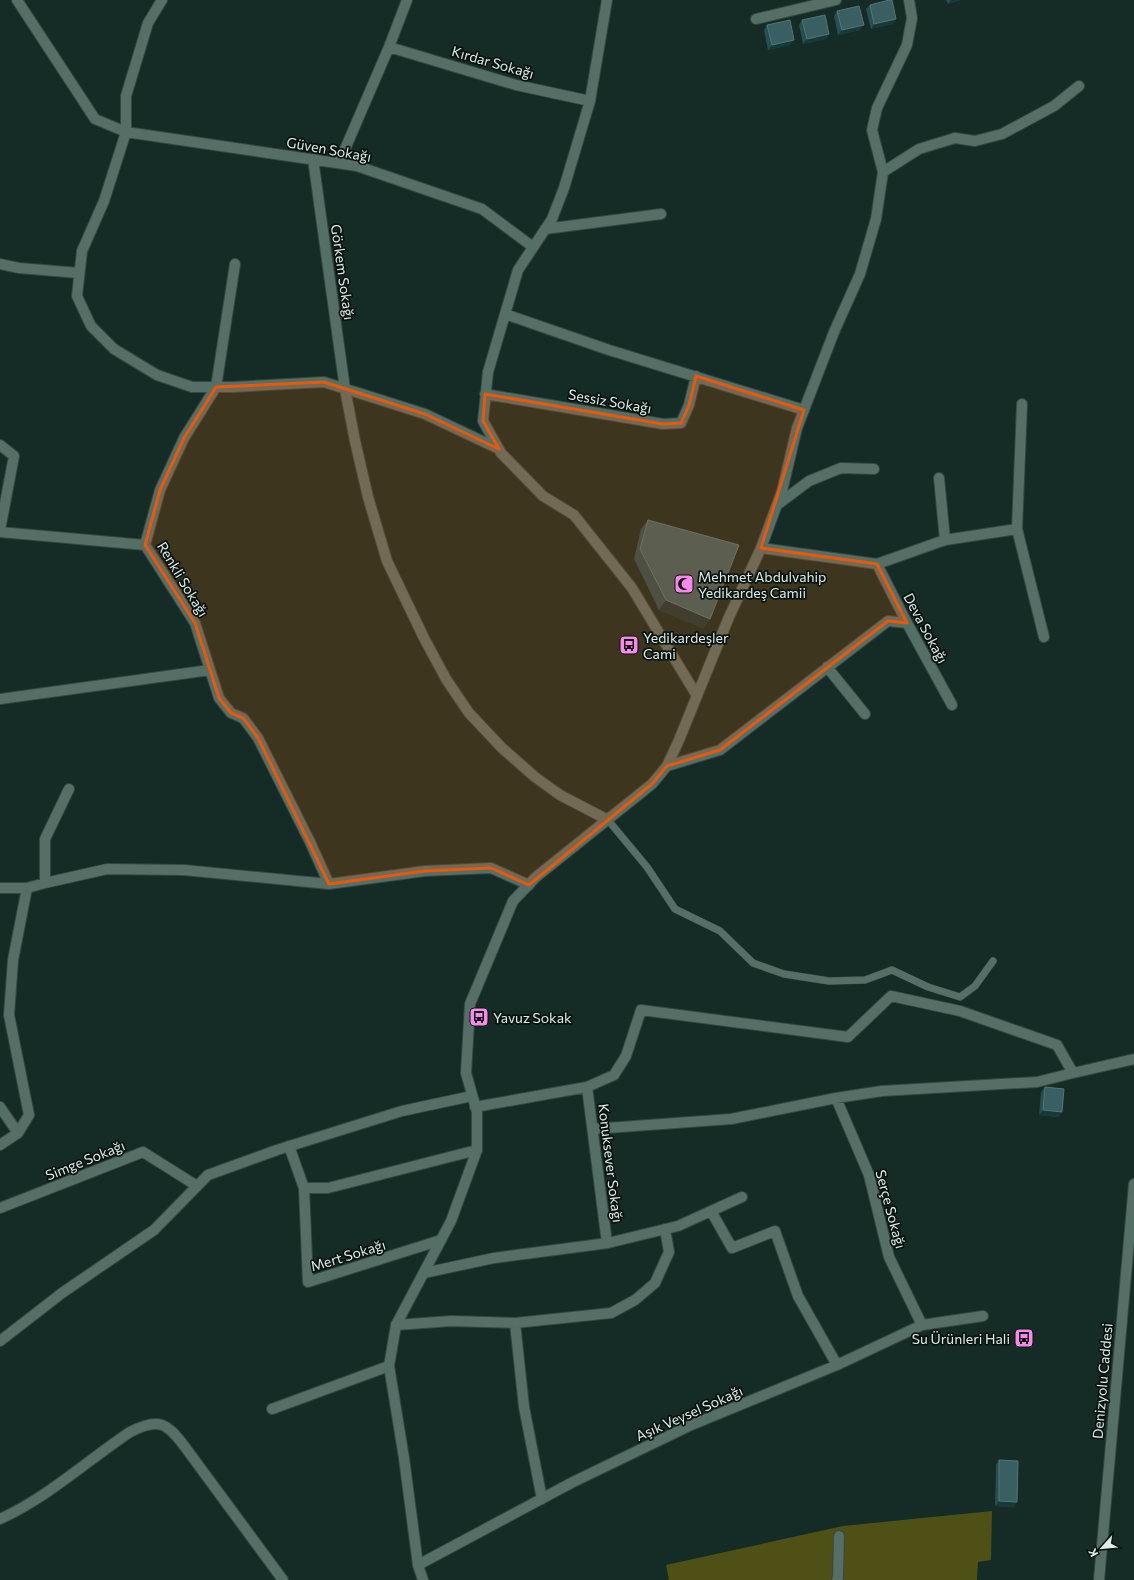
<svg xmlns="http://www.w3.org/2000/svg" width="1134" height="1580" font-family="Commissioner,sans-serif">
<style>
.green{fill:#4f5015}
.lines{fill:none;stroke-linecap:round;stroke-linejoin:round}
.lane-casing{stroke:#354842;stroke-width:8}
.street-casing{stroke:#354842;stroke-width:12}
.secondary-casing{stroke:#354842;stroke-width:12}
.lane{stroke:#556f67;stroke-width:7}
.street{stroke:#556f67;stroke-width:10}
.secondary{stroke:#556f67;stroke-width:10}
.wall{fill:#274e51}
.shaded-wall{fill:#173939}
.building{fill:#3a5f62;stroke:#547577}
.marked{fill:#e8590c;fill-opacity:0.2;stroke:#e8590c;stroke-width:3;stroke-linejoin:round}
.labels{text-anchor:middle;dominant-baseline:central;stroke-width:3.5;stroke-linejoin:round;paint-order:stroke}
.street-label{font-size:14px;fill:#deede8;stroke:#08120f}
.poi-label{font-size:14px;fill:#deede8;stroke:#08120f;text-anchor:start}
</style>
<rect width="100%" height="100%" fill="#142c25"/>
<!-- green -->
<path class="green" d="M992 1511 991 1560 978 1562 977 1580H669L666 1565 843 1526Z"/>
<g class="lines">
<defs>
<path id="lane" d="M608 820 647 867 675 909 720 931 753 963 784 974 829 981 865 980 892 970 928 987 960 997 975 986 993 961"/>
<path id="street" d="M17 0 95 119 126 132 357 166 482 209 533 247
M162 0 148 23 126 96V132L104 201 82 251 77 296 91 326 114 349 157 375 192 387H233L324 382 425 414 499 449
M607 0 590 101 564 188 552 219 518 270 488 372 483 421 501 453 543 496 574 515 632 588 697 696
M756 19 836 0
M389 47 516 85 590 101
M313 159 345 389 355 441 368 497 387 561 424 638 446 679 469 713 502 748 535 777 560 795 608 820
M339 163 389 47 407 0
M883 172 919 149 955 138 975 141 1002 134 1054 106 1079 86
M545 229 661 214
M0 264 19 268 79 273
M235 264 216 387 184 438 160 490 145 545 195 623 219 698 231 713 243 718 258 738 310 842 329 884
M505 314 609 350 804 410
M485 394 663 424 681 423 689 405 696 376
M1022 404 1017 529 1044 637
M0 445 14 456 0 530
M939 478 945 540
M777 505 809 481 841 468 874 469
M0 532 145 545
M761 548 877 564 945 540 1017 529
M877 564 907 623 952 705
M827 667 865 714
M0 699 210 670
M667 766 720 750 888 621 907 623
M45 883V839L69 789
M0 888H27L45 883 107 869 184 870 329 884 425 871 491 868 529 885
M1073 1073 1134 1059
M587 1087 607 1243
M836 1098 869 1175 889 1257 922 1325
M0 1107 18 1133
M475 1107 587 1087 614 1075 626 1056 641 1010 848 1037 891 996 960 1011 1057 1045 1073 1073 1037 1082 882 1091 836 1098 731 1119 593 1129
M0 1145 18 1133 29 1115 9 1015 13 960 27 888
M289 1146 304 1188 308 1282 441 1240
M304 1188H328L477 1150
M0 1208 143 1152 197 1186
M711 1211 732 1248 775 1231 798 1296 837 1365
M424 1273 494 1258 608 1243 678 1226 742 1197
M515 1323 524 1407 542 1499
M396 1325 451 1321 515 1323 611 1313 635 1300 655 1283 669 1252 665 1229
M272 1409 389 1366
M0 1519C47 1498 88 1460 130 1432 159 1417 167 1423 185 1447L283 1580
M418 1565 573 1482 689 1426 837 1365 922 1325 983 1316
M837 1580 838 1577 839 1536"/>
<path id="secondary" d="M0 1341 62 1293 154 1230 208 1175 277 1150 402 1111 472 1096
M423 1580 418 1565 404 1458 389 1366 396 1325 451 1221 477 1150V1112L466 1073 470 1004 513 901 536 877 652 784 667 766 679 740 729 617 761 548 782 491 797 428 834 332 860 274 876 219 883 172 872 130 877 108 907 45 912 18 909 0
M1099 1580 1134 1184"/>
</defs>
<!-- lane casing -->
<use href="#lane" class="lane-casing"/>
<!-- street casing -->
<use href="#street" class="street-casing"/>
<!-- secondary casing -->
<use href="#secondary" class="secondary-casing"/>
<!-- lane -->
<use href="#lane" class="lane"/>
<!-- street -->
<use href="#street" class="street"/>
<!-- secondary -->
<use href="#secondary" class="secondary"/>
</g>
<!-- wall -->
<path class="wall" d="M946 0H960L948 4Z
M870 5 893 24 871 29 866 9Z
M837 11 860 30 838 35 834 16Z
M802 20 829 34 826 39 803 44 799 25Z
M767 25 790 45 768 50 764 30Z
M648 520 710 619 703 628 659 610 634 559 641 529Z
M1045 1087 1062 1112 1058 1117 1039 1115 1041 1092Z
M999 1460 1014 1507 995 1506 996 1465Z"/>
<!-- shaded-wall -->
<path class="shaded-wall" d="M951 0H960L948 4Z
M896 19 893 24 871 29 874 24Z
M864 25 860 30 838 35 842 30Z
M829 34 826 39 803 44 807 39Z
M794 40 790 45 768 50 772 45Z
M666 600 710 619 703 628 659 610Z
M1043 1110 1062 1112 1058 1117 1039 1115Z
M999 1501 1017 1502 1014 1507 995 1506Z"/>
<!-- building -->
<path class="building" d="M889 0H892L896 19 874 24 870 5Z
M859 6 864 25 842 30 837 11Z
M825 15 829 34 807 39 802 20Z
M790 20 794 40 772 45 767 25Z
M648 520 739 545 710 619 666 600 640 549Z
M1045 1087 1064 1089 1062 1112 1043 1110Z
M999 1460 1018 1461 1017 1502 999 1501Z"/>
<!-- marked area -->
<path class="marked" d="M696 376 804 410 761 548 877 564 907 623 888 621 720 750 667 766 652 784 529 885 491 868 425 871 329 884 258 738 243 718 231 713 219 698 195 623 145 545 160 490 184 438 216 387 324 382 425 414 499 449 483 421 485 394 663 424 681 423 689 405Z"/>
<!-- icons -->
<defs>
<symbol id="mosque-square" viewBox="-11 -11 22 22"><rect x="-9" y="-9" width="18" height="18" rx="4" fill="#f888eb" stroke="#08120f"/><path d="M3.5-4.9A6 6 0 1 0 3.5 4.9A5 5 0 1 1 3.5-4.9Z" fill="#111"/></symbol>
<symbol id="bus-square" viewBox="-11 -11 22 22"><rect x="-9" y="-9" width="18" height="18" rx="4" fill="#f888eb" stroke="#08120f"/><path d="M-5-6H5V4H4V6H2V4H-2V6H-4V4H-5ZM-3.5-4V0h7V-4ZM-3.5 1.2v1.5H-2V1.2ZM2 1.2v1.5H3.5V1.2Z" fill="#111"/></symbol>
</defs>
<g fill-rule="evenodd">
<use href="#mosque-square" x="673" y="573" width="22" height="22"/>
<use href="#bus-square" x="618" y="634" width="22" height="22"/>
<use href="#bus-square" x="468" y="1006" width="22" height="22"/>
<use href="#bus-square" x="1013" y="1327" width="22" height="22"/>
</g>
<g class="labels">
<!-- street labels -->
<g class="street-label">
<text transform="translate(493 62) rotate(16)">Kırdar Sokağı</text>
<text transform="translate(329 149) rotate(10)">Güven Sokağı</text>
<text transform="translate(343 272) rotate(82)">Görkem Sokağı</text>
<text transform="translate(610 401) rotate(10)">Sessiz Sokağı</text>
<text transform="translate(183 579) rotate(59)">Renkli Sokağı</text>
<text transform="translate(926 628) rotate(62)">Deva Sokağı</text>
<text transform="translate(85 1160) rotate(-22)">Simge Sokağı</text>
<text transform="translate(611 1163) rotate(83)">Konuksever Sokağı</text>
<text transform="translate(891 1209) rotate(75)">Serçe Sokağı</text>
<text transform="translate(348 1255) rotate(-17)">Mert Sokağı</text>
<text transform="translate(1102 1381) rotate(-85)">Denizyolu Caddesi</text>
<text transform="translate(689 1413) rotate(-24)">Aşık Veysel Sokağı</text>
</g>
<!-- poi labels -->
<g class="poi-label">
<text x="698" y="576">Mehmet Abdulvahip<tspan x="698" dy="16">Yedikardeş Camii</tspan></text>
<text x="643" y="637">Yedikardeşler<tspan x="643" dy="16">Cami</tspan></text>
<text x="493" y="1017">Yavuz Sokak</text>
<text x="1010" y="1338" text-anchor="end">Su Ürünleri Hali</text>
</g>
</g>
<!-- north arrow -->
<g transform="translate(1102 1548) rotate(243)" stroke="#08120f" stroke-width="3" paint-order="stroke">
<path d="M0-3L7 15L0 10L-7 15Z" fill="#deede8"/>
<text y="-6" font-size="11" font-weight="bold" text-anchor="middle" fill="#deede8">K</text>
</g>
</svg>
